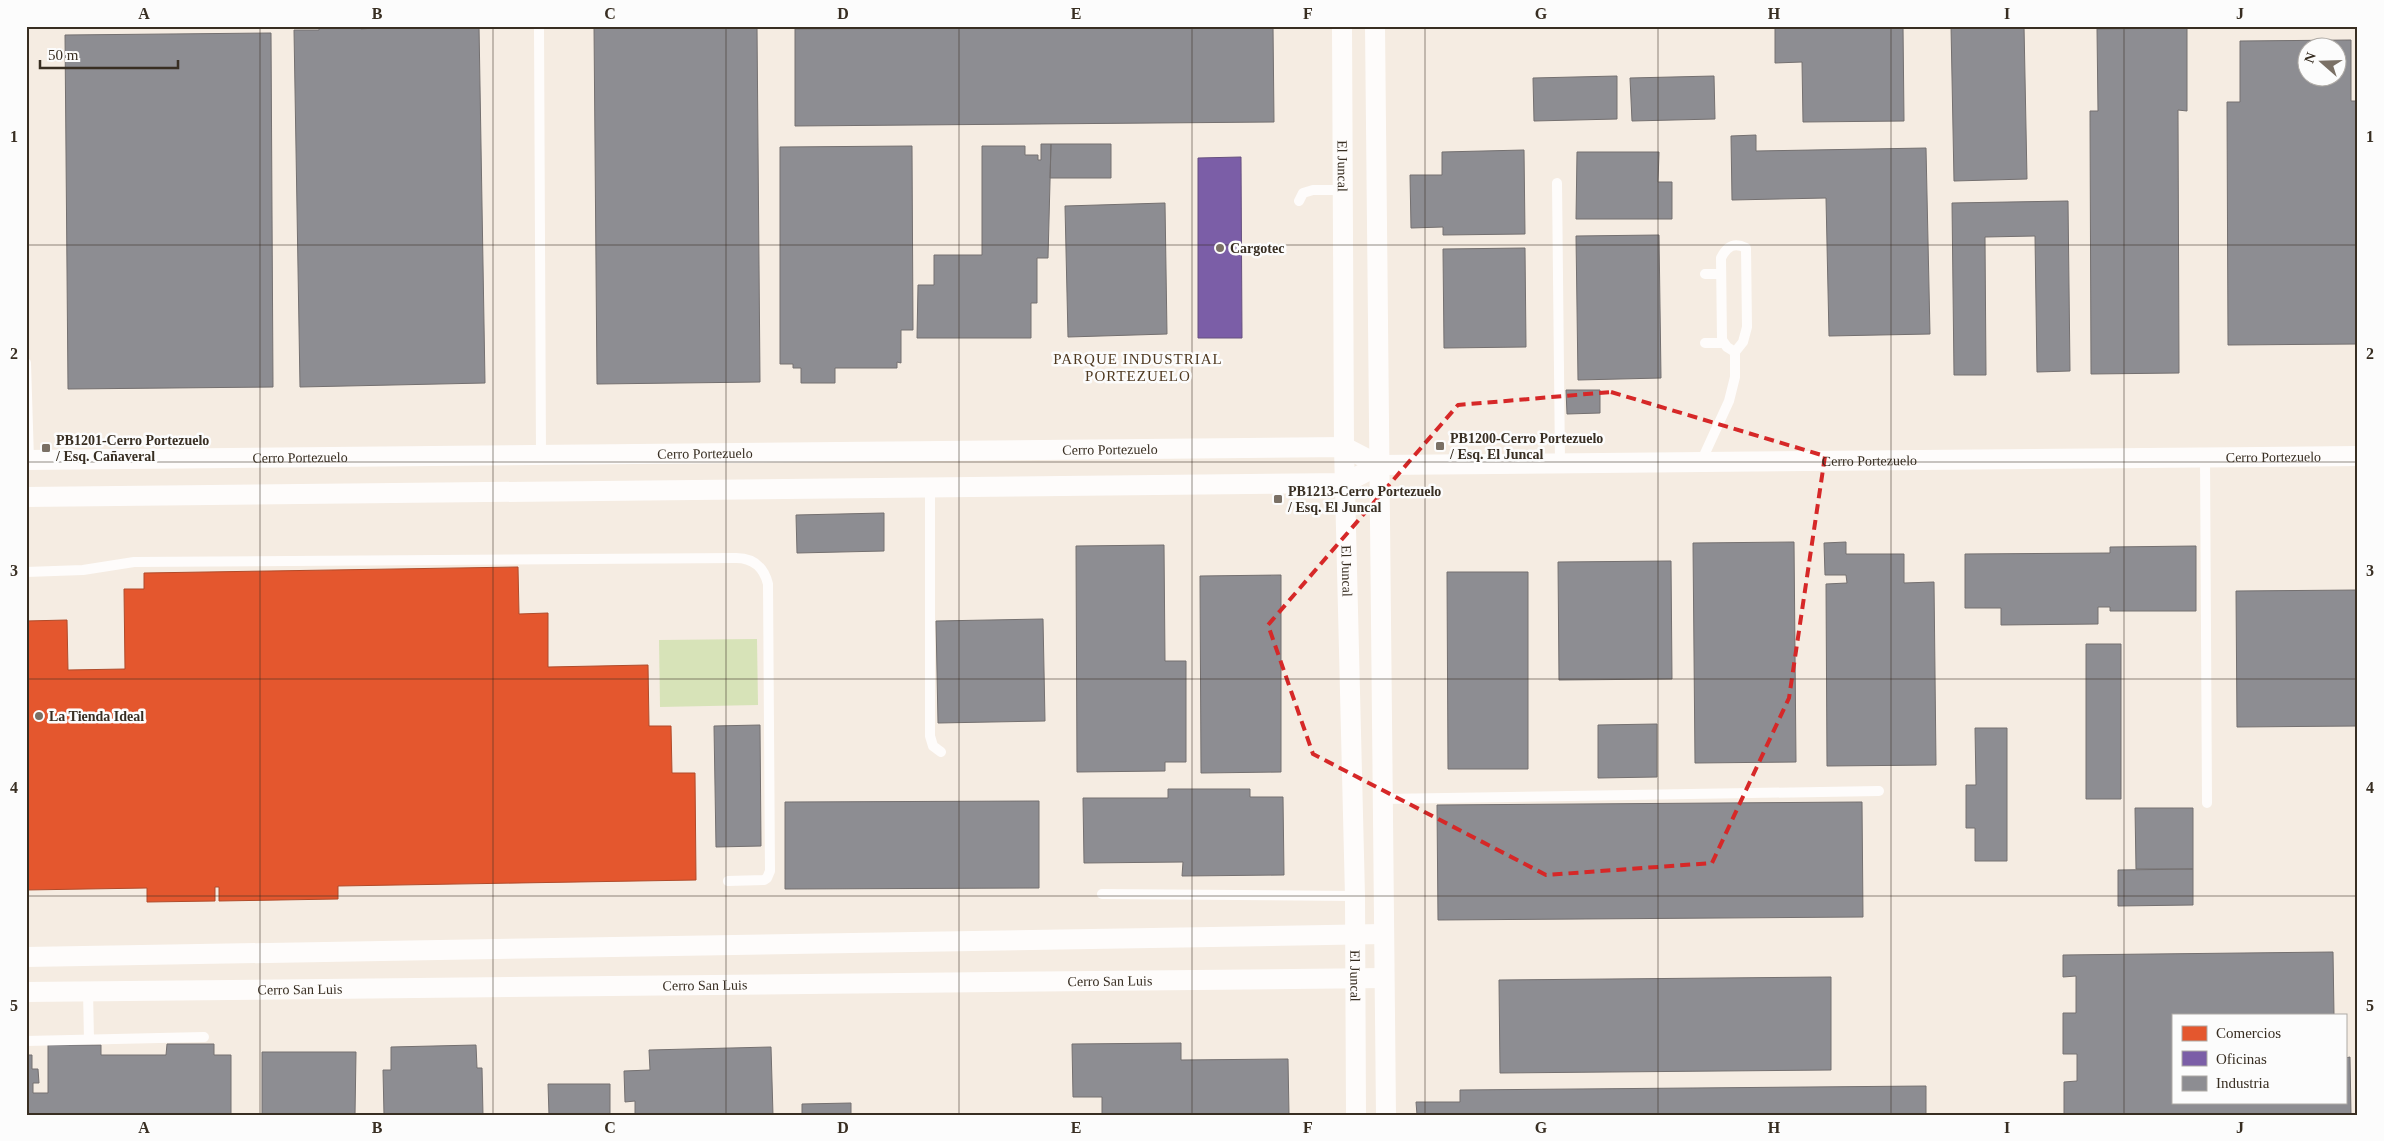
<svg xmlns="http://www.w3.org/2000/svg" width="2384" height="1141" font-family="Georgia,serif">
<style>
.green{fill:#d7e3b8}
.shops{fill:#e4572e;stroke:#b04b2a}
.offices{fill:#7b5ea7;stroke:#67507f}
.industry{fill:#8d8d92;stroke:#747070;fill-rule:evenodd}
.lines{fill:none;stroke-linecap:round;stroke-linejoin:round}
.lane{stroke:#fefcfb;stroke-width:10}
.street{stroke:#fefcfb;stroke-width:20}
.marked{fill:none;stroke:#d62828;stroke-width:4;stroke-dasharray:10 6;stroke-linejoin:round}
.grid{fill:none;stroke:#382e22;stroke-width:1;stroke-opacity:0.55}
.poi-dot{fill:#7a7065;stroke:#fcfcfc;stroke-width:2}
.labels{text-anchor:middle;dominant-baseline:central;stroke-width:5;stroke-linejoin:round;paint-order:stroke}
.street-label{font-size:14px;fill:#382e22;stroke:#fcfcfc}
.poi-label{font-size:14px;font-weight:bold;fill:#382e22;stroke:#fcfcfc;text-anchor:start}
.neighbourhood-label{font-size:15px;letter-spacing:1px;fill:#4f3920;stroke:#fcfcfc}
.neatline{fill:none;stroke:#382e22;stroke-width:2}
.grid-label{font-size:16px;text-anchor:middle;font-weight:bold;fill:#382e22}
</style>
<rect width="100%" height="100%" fill="#f5ece2"/>
<!-- green -->
<path class="green" d="M757 639 758 705 660 707 659 640Z"/>
<!-- shops -->
<path class="shops" d="M518 567 519 614 548 613V667L648 665 649 726H671L672 773H695L696 880 338 886V899L219 901V887H215V901L147 902V888L26 890V621L67 620 68 670 125 669 124 589H144V573Z"/>
<!-- offices -->
<path class="offices" d="M1241 157 1242 338H1198V158Z"/>
<!-- industry -->
<path class="industry" d="M319 26H361V29L374 28V26H479L485 383 300 387 294 30H319Z
M594 26H757L760 382 597 384Z
M1273 26 1274 122 795 126V29Z
M1775 26H1903L1904 121 1803 122 1802 62 1775 63Z
M1951 26H2024L2027 179 1954 181Z
M2187 28V111L2178 110 2179 373 2091 374 2090 111H2098L2097 29Z
M271 33 273 387 68 389 65 35Z
M2351 40V101H2358V344L2228 345 2227 102H2240V41ZM2306 48H2336V78H2306Z
M1617 76V119L1534 121 1533 78Z
M1714 76 1715 119 1632 121 1630 78Z
M1756 135V151L1926 148 1930 334 1829 336 1826 198 1732 200 1731 136Z
M1041 144H1051L1048 258H1037V303H1031V338H917L918 285H934V255H982V146H1025V155H1038V160H1041Z
M1051 144H1111V178H1050Z
M912 146 913 330H901V363L897 362V368H835V383H801V368H793V364H780V147Z
M1524 150 1525 234 1443 235V227L1411 228 1410 175H1442V152Z
M1577 152H1659L1658 182H1672V219H1576Z
M2068 201 2070 371 2037 372 2035 236 1985 237 1986 375H1954L1952 203Z
M1165 203 1167 334 1068 337 1065 206Z
M1659 235 1661 378 1578 380 1576 236Z
M1525 248 1526 347 1444 348 1443 249Z
M1566 390H1600V413L1567 414Z
M884 513V551L797 553 796 515Z
M1794 542 1796 762 1695 763 1693 543Z
M1846 542V554H1904V583L1934 582 1936 765 1827 766 1826 584 1847 583 1846 575H1825L1824 543Z
M1164 545 1165 661H1186V762H1165V771L1077 772 1076 546Z
M2196 546V611H2110V607H2098V624L2001 625V608H1965V554L2110 553V547Z
M1671 561 1672 679 1559 680 1558 562Z
M1447 572H1528V769H1448Z
M1281 575V772L1201 773 1200 576Z
M2358 590V726L2237 727 2236 591Z
M1043 619 1045 721 938 723 936 621Z
M2086 644H2121V799H2086Z
M1657 724V777L1598 778V725Z
M760 725 761 846 716 847 714 726Z
M1975 728H2007V861H1975V828H1966V785H1976Z
M1168 789H1250V797H1283L1284 875 1182 876 1183 862 1084 863 1083 798H1168Z
M1039 801V888L785 889V802Z
M1862 802 1863 917 1438 920 1437 805Z
M2135 808H2193V869H2136Z
M2193 869V905L2118 906V870Z
M2333 952 2334 1015H2173V1102H2345V1058L2350 1057 2351 1115H2064V1082L2077 1081V1054H2063V1013H2076V976L2063 977V955Z
M1831 977V1070L1500 1073 1499 980Z
M1181 1043V1060L1288 1059 1289 1115H1102V1097H1073L1072 1044Z
M167 1044H214V1055H231V1115H26V1055H32V1069H38L39 1083H33V1093H48V1045H101V1055H166Z
M476 1045 477 1068H482L483 1115H384L383 1070H391V1047Z
M771 1047 773 1115H635V1101L625 1102 624 1071 650 1070 649 1050Z
M262 1052H356L355 1115H262Z
M548 1084H610V1115H549Z
M1926 1086V1115H1417L1416 1102H1460V1090Z
M851 1103V1115H802V1104Z"/>
<g class="lines">
<!-- lane -->
<path class="lane" d="M539 26 541 455
M1557 183 1560 463
M1299 201 1303 193 1313 190H1345
M1705 274H1721
M1705 343H1724
M26 363 29 460
M2205 457 2207 803
M1701 462 1729 401 1735 377V352L1743 342 1747 327 1746 248C1734 242 1727 246 1721 258L1722 340 1727 347 1735 352
M930 487V736L933 746 941 752
M26 572 83 570 134 562 736 558C754 558 764 568 768 584L770 871 767 878 764 880 728 881
M1382 799 1879 791
M1102 894 1355 896
M88 991 89 1039
M26 1041 204 1037"/>
<!-- street -->
<g class="street">
<path id="s1" d="M1342 26 1344 447 1355 896 1356 1115"/>
<path d="M1375 26 1386 1115"/>
<path id="s2" d="M26 460 1344 447 1379 465"/>
<path id="s3" d="M26 497 1345 483 1379 465 2358 456"/>
<path d="M26 957 1383 934"/>
<path id="s4" d="M26 992 1383 978"/>
</g>
</g>
<!-- marked area -->
<path class="marked" d="M1611 392 1825 456 1789 698 1712 863 1546 875 1313 754 1268 625 1458 405Z"/>
<!-- grid -->
<path class="grid" d="M260 26V1115M493 26V1115M726 26V1115M959 26V1115M1192 26V1115M1425 26V1115M1658 26V1115M1891 26V1115M2124 26V1115M26 245H2358M26 462H2358M26 679H2358M26 896H2358"/>
<!-- markers -->
<g class="poi-dot">
<circle cx="1220" cy="248" r="5"/>
<rect x="1435" y="441" width="10" height="10" rx="2.5"/>
<rect x="41" y="443" width="10" height="10" rx="2.5"/>
<rect x="1273" y="494" width="10" height="10" rx="2.5"/>
<circle cx="39" cy="716" r="5"/>
</g>
<g class="labels">
<!-- street labels -->
<g class="street-label">
<text stroke="none"><textPath href="#s1" startOffset="140">El Juncal</textPath></text>
<text stroke="none"><textPath href="#s2" startOffset="1084">Cerro Portezuelo</textPath></text>
<text stroke="none"><textPath href="#s2" startOffset="679">Cerro Portezuelo</textPath></text>
<text stroke="none"><textPath href="#s3" startOffset="2252">Cerro Portezuelo</textPath></text>
<text stroke="none"><textPath href="#s2" startOffset="274">Cerro Portezuelo</textPath></text>
<text stroke="none"><textPath href="#s3" startOffset="1848">Cerro Portezuelo</textPath></text>
<text stroke="none"><textPath href="#s1" startOffset="545">El Juncal</textPath></text>
<text stroke="none"><textPath href="#s1" startOffset="950">El Juncal</textPath></text>
<text stroke="none"><textPath href="#s4" startOffset="1084">Cerro San Luis</textPath></text>
<text stroke="none"><textPath href="#s4" startOffset="679">Cerro San Luis</textPath></text>
<text stroke="none"><textPath href="#s4" startOffset="274">Cerro San Luis</textPath></text>
</g>
<!-- poi labels -->
<g class="poi-label">
<text x="1230" y="248">Cargotec</text>
<text x="1450" y="438">PB1200-Cerro Portezuelo<tspan x="1450" dy="16">/ Esq. El Juncal</tspan></text>
<text x="56" y="440">PB1201-Cerro Portezuelo<tspan x="56" dy="16">/ Esq. Cañaveral</tspan></text>
<text x="1288" y="491">PB1213-Cerro Portezuelo<tspan x="1288" dy="16">/ Esq. El Juncal</tspan></text>
<text x="49" y="716">La Tienda Ideal</text>
</g>
<!-- neighbourhood labels -->
<g class="neighbourhood-label">
<text x="1138" y="359">PARQUE INDUSTRIAL<tspan x="1138" dy="17">PORTEZUELO</tspan></text>
</g>
</g>
<!-- border -->
<rect width="2384" height="1141" fill="none" stroke="#fcfcfc" stroke-width="55"/>
<!-- legend -->
<rect x="2172" y="1014" width="175" height="90" fill="#fcfcfc" stroke="#aeaaa5"/>
<rect x="2182" y="1026" width="25" height="15" fill="#e4572e" stroke="#aeaaa5"/>
<text x="2216" y="1038" font-size="15" fill="#382e22">Comercios</text>
<rect x="2182" y="1051" width="25" height="15" fill="#7b5ea7" stroke="#aeaaa5"/>
<text x="2216" y="1064" font-size="15" fill="#382e22">Oficinas</text>
<rect x="2182" y="1076" width="25" height="15" fill="#8d8d92" stroke="#aeaaa5"/>
<text x="2216" y="1088" font-size="15" fill="#382e22">Industria</text>
<!-- north arrow -->
<g transform="translate(2322 62) rotate(290)"><circle r="24" fill="#fcfcfc" stroke="#aeaaa5"/>
<path d="M0-4L9 19L0 12L-9 19Z" fill="#7a7065"/>
<text y="-8" font-size="14" font-weight="bold" text-anchor="middle" fill="#382e22">N</text>
</g>
<!-- scale -->
<path d="M40 60v8h138v-8" fill="none" stroke="#382e22" stroke-width="2.5"/>
<text x="48" y="60" font-size="15" fill="#382e22" stroke="#fcfcfc" stroke-width="4" paint-order="stroke">50 m</text>
<rect x="28" y="28" width="2328" height="1086" class="neatline"/>
<g class="grid-label">
<text x="144" y="19">A</text>
<text x="377" y="19">B</text>
<text x="610" y="19">C</text>
<text x="843" y="19">D</text>
<text x="1076" y="19">E</text>
<text x="1308" y="19">F</text>
<text x="1541" y="19">G</text>
<text x="1774" y="19">H</text>
<text x="2007" y="19">I</text>
<text x="2240" y="19">J</text>
<text x="14" y="142">1</text>
<text x="2370" y="142">1</text>
<text x="14" y="359">2</text>
<text x="2370" y="359">2</text>
<text x="14" y="576">3</text>
<text x="2370" y="576">3</text>
<text x="14" y="793">4</text>
<text x="2370" y="793">4</text>
<text x="14" y="1011">5</text>
<text x="2370" y="1011">5</text>
<text x="144" y="1133">A</text>
<text x="377" y="1133">B</text>
<text x="610" y="1133">C</text>
<text x="843" y="1133">D</text>
<text x="1076" y="1133">E</text>
<text x="1308" y="1133">F</text>
<text x="1541" y="1133">G</text>
<text x="1774" y="1133">H</text>
<text x="2007" y="1133">I</text>
<text x="2240" y="1133">J</text>
</g>
</svg>
